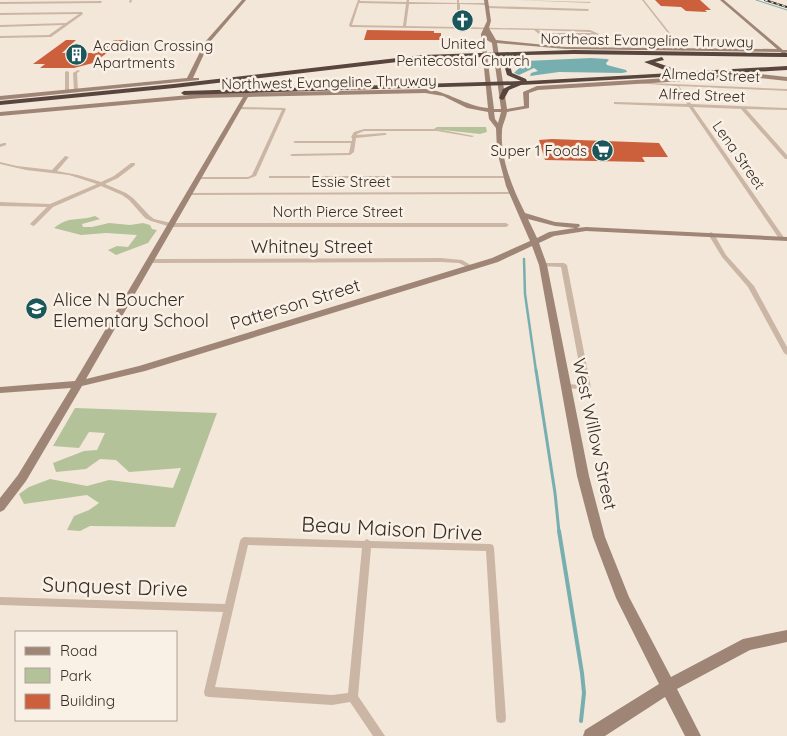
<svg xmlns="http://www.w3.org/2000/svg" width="787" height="736" font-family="Quicksand,sans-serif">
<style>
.green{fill:#b4c299}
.water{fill:#77afb1}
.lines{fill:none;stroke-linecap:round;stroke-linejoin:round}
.stream-far3{stroke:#77afb1;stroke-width:1}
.stream-far2{stroke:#77afb1;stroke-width:2.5}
.stream-far1{stroke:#77afb1;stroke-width:3}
.stream{stroke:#77afb1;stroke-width:4}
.building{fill:#cc603d}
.street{fill:#cbb6a5;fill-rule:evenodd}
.secondary{fill:#9f8576;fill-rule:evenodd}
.highway{fill:#58453d;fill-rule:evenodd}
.rail-casing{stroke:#372c26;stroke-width:2}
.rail{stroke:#faf1e6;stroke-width:1;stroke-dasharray:3;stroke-linecap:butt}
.labels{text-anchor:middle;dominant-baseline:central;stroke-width:5;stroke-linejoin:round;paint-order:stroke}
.far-street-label{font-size:15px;fill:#372c26;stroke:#faf1e6}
.far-poi-label{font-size:15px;fill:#372c26;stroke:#faf1e6}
.street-label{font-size:18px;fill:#372c26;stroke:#faf1e6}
.poi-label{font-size:18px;fill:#372c26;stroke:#faf1e6;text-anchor:start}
.near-street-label{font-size:21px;fill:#372c26;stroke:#faf1e6}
</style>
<rect width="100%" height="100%" fill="#f3e7d9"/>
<!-- green -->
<path class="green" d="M437 127H486L487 132 480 134 434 129Z
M95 216 100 219 82 224 83 227H92L109 223 130 225 143 223 150 225 152 229 157 230 148 243 116 255 108 250 117 246 128 247 137 235 106 233 81 235 54 228C71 215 75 222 95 216Z
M75 408 217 413 175 527 90 526 80 531 67 530 74 516 89 510 99 503 87 495 24 504 19 494 29 487 50 479 87 486 109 480 173 488 181 468 129 472 116 460 100 459 86 469 56 472 53 463 84 451 97 450 105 433 89 432 79 448 53 446Z"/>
<!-- water -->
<path class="water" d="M591 58 607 59 609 60 606 63 607 65 626 70 627 72 622 73 559 72 530 76 531 73 538 71 534 68 519 75 514 73 520 67 521 63 526 61Z"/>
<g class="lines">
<!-- stream-far3 -->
<path class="stream-far3" d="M756 0 787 10"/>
<!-- stream-far2 -->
<path class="stream-far2" d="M524 259 525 294 536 371"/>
<!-- stream-far1 -->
<path class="stream-far1" d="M536 370 555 493 559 532"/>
<!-- stream -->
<path class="stream" d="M559 531 582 673 584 693 581 721"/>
</g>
<!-- building -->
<path class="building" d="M655 0H700L711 10H705L707 12 686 11 681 7 661 6Z
M367 30 434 31V33H441V40H364Z
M66 40H76L62 53H97L114 40H125L93 63 74 68H40L45 64H33Z
M552 139 659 143 668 157H642L645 162 545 160 539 140Z"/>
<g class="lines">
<!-- street -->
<path class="street" d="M130 0H132L131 3 129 2Z
M358 0H360V1L406 2 407 0H409V2L457 3V0H459V3H487L488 5 460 4V27L590 30 599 34 597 35H546L539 34 534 30 350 27 349 25ZM359 3 406 4 403 26 352 25ZM409 4H457V27L406 26ZM538 30 590 32 592 33H546L541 32Z
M516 0 591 2 590 3Z
M642 0H644L684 51H682Z
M102 1 101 3 0 4V2Z
M487 6 588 9 589 10 588 11 486 8Z
M82 12 83 14 51 37 0 38V36L49 35 63 25 0 27V25L66 23 79 14 0 15V13Z
M78 70 80 71 77 73 78 91 76 92 74 91 73 73Z
M67 71 69 72V92L67 93 65 92V72Z
M634 81 650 83 787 89V91L679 86 691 104 787 108V110L746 109 787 155V159H785L741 109 693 107 785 239 784 240H780L689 107 614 104V102H615L687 104 675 86 635 83H634Z
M240 107 284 108 286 109 256 176 248 179H197V177H248L252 175 282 110 239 109V107Z
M364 129H437L474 136 472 137 437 131H364L357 134V135L385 133 387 134 385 135 356 138 354 152 350 155 292 156 290 155 292 154 349 153 351 143H295L293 142 295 141H352V138L351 137 354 132Z
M4 143H6V145L0 147V144Z
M65 156 69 157 57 171 78 175 101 182 114 176 131 163H135V165L118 178 105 184 126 193 133 198 149 215 154 219 171 223H506L509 225 506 227H171L151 221 145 218 129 200 122 195 101 186 53 207 35 225 33 226 30 224 47 207 0 206V202L50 204 97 184 69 175 26 170 0 164V162L17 166 52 170Z
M269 176H507L509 177 507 178H269Z
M513 192 515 193V194L189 195 187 194 189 193Z
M711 232 714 234 726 255 754 286 787 347V355L784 353 748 287 722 257 708 234Z
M441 258 462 260 474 267 471 269 459 263 441 262 151 263 148 261 151 259Z
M543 263H564L567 265 591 388 590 390 566 388 562 386 566 384 583 385 561 267 541 266V264Z
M244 537 364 541 367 539 370 541 490 544 493 545 494 548 506 718 505 722 501 723 497 722 496 718 486 551 371 548 358 696 385 736H373L350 702 332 705 209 697 205 696 204 692 223 612 0 605V597L225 604 240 541 241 539ZM248 545 362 548 348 693 332 695 215 687Z"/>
<!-- secondary -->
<path class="secondary" d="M242 0H246L209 43 193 78H199V80L0 100V96L187 78 205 42Z
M484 0H488L491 21 489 28 496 40 566 47 777 49 720 0H724L783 50H787V52L784 54 780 52 566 49 497 43 507 109 524 106 523 92 537 86 750 73 787 77V81L750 77 538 90 529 93V108L507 112C506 119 502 125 502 131 500 159 513 189 525 213L555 222 579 224 580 226 577 228 586 227 787 237V241L586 231 554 236 539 243 547 265 589 476 605 537 629 597 671 677 743 639 787 630V642L750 650 677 689 701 736H685L665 697 605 736H583L585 730 659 684 616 598 593 537 577 476 539 265 532 246 498 262 145 371 82 386 26 481 4 510 0 512V498L18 475 71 388 0 393V387L75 381 243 97 201 98 0 116V112L201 94 425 89C448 91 465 106 488 108L481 38V34L487 21ZM485 39 492 43 501 109H494ZM425 93 443 96 467 108 488 112 489 119 496 128 497 151 506 186 530 241 492 258 139 366 86 379 248 97ZM494 112H501L498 123 495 119ZM528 219 555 226 575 228 549 232 537 238Z"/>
<!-- highway -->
<path class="highway" d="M574 50 787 53V57L574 54 525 55 511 62 510 65 512 73 526 79 527 81 672 73 644 62 662 57 664 60 655 62 678 70 679 72 787 66V70L521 85 509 90 504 99 502 100 499 98 503 89 511 85 184 95 181 93 184 91 521 81 507 75 504 65 507 60 517 56 423 59 174 88 0 105V101L174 84 423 55Z"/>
<defs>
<path id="rail" d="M765 0 787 7"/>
</defs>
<!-- rail casing -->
<use href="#rail" class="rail-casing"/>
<!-- rail -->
<use href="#rail" class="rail"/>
</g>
<!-- icons -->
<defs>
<symbol id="church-disc" viewBox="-11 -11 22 22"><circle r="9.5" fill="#1a565a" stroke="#faf1e6"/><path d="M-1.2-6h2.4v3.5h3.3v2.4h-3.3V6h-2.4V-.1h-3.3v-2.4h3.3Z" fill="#fff"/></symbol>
<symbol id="building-disc" viewBox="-11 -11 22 22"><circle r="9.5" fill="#1a565a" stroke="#faf1e6"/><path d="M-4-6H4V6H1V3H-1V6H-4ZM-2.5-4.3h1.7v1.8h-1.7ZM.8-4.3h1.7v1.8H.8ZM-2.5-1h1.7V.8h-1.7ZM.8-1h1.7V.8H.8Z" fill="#fff"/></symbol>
<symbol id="supermarket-disc" viewBox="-11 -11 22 22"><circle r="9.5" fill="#1a565a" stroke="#faf1e6"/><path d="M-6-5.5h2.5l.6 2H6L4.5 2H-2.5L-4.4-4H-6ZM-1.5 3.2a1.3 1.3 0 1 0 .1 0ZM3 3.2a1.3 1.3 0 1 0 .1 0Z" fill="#fff"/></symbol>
<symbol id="school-disc" viewBox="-11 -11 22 22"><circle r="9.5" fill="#1a565a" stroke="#faf1e6"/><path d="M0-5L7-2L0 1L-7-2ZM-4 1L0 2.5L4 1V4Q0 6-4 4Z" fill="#fff"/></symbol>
</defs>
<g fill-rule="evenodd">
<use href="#church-disc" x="450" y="8" width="25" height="25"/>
<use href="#building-disc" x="64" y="42" width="25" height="25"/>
<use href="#supermarket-disc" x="590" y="138" width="25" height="25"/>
<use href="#school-disc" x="24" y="296" width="25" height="25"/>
</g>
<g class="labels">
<!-- far-street labels -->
<g class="far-street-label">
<text transform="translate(647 40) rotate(1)">Northeast Evangeline Thruway</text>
<text transform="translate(711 75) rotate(2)">Almeda Street</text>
<text transform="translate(329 82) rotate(-1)">Northwest Evangeline Thruway</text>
<text transform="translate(702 95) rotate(2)">Alfred Street</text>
<text transform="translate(739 155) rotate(55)">Lena Street</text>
<text x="351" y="181">Essie Street</text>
<text x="338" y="211">North Pierce Street</text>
</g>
<!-- far-poi labels -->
<g class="far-poi-label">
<text x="463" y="43">United<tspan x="463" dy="17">Pentecostal Church</tspan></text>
<text x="93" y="45" text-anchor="start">Acadian Crossing<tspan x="93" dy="17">Apartments</tspan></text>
<text x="587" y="150" text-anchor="end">Super 1 Foods</text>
</g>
<!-- street labels -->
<g class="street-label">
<text x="312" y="246">Whitney Street</text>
<text transform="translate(295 304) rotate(-17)">Patterson Street</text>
<text transform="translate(595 434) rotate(78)">West Willow Street</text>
</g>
<!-- poi labels -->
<g class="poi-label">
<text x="53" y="299">Alice N Boucher<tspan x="53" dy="21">Elementary School</tspan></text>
</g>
<!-- near-street labels -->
<g class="near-street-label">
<text transform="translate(392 528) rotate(3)">Beau Maison Drive</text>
<text transform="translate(115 586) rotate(2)">Sunquest Drive</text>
</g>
</g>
<!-- legend -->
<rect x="15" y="631" width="162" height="90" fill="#faf1e6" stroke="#aca299"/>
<rect x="25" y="647" width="25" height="8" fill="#9f8576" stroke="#aca299"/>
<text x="60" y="656" font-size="15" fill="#372c26">Road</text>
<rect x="25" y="668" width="25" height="15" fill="#b4c299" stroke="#aca299"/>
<text x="60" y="681" font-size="15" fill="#372c26">Park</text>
<rect x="25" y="694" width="25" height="15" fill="#cc603d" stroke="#aca299"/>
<text x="60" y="706" font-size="15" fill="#372c26">Building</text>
</svg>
